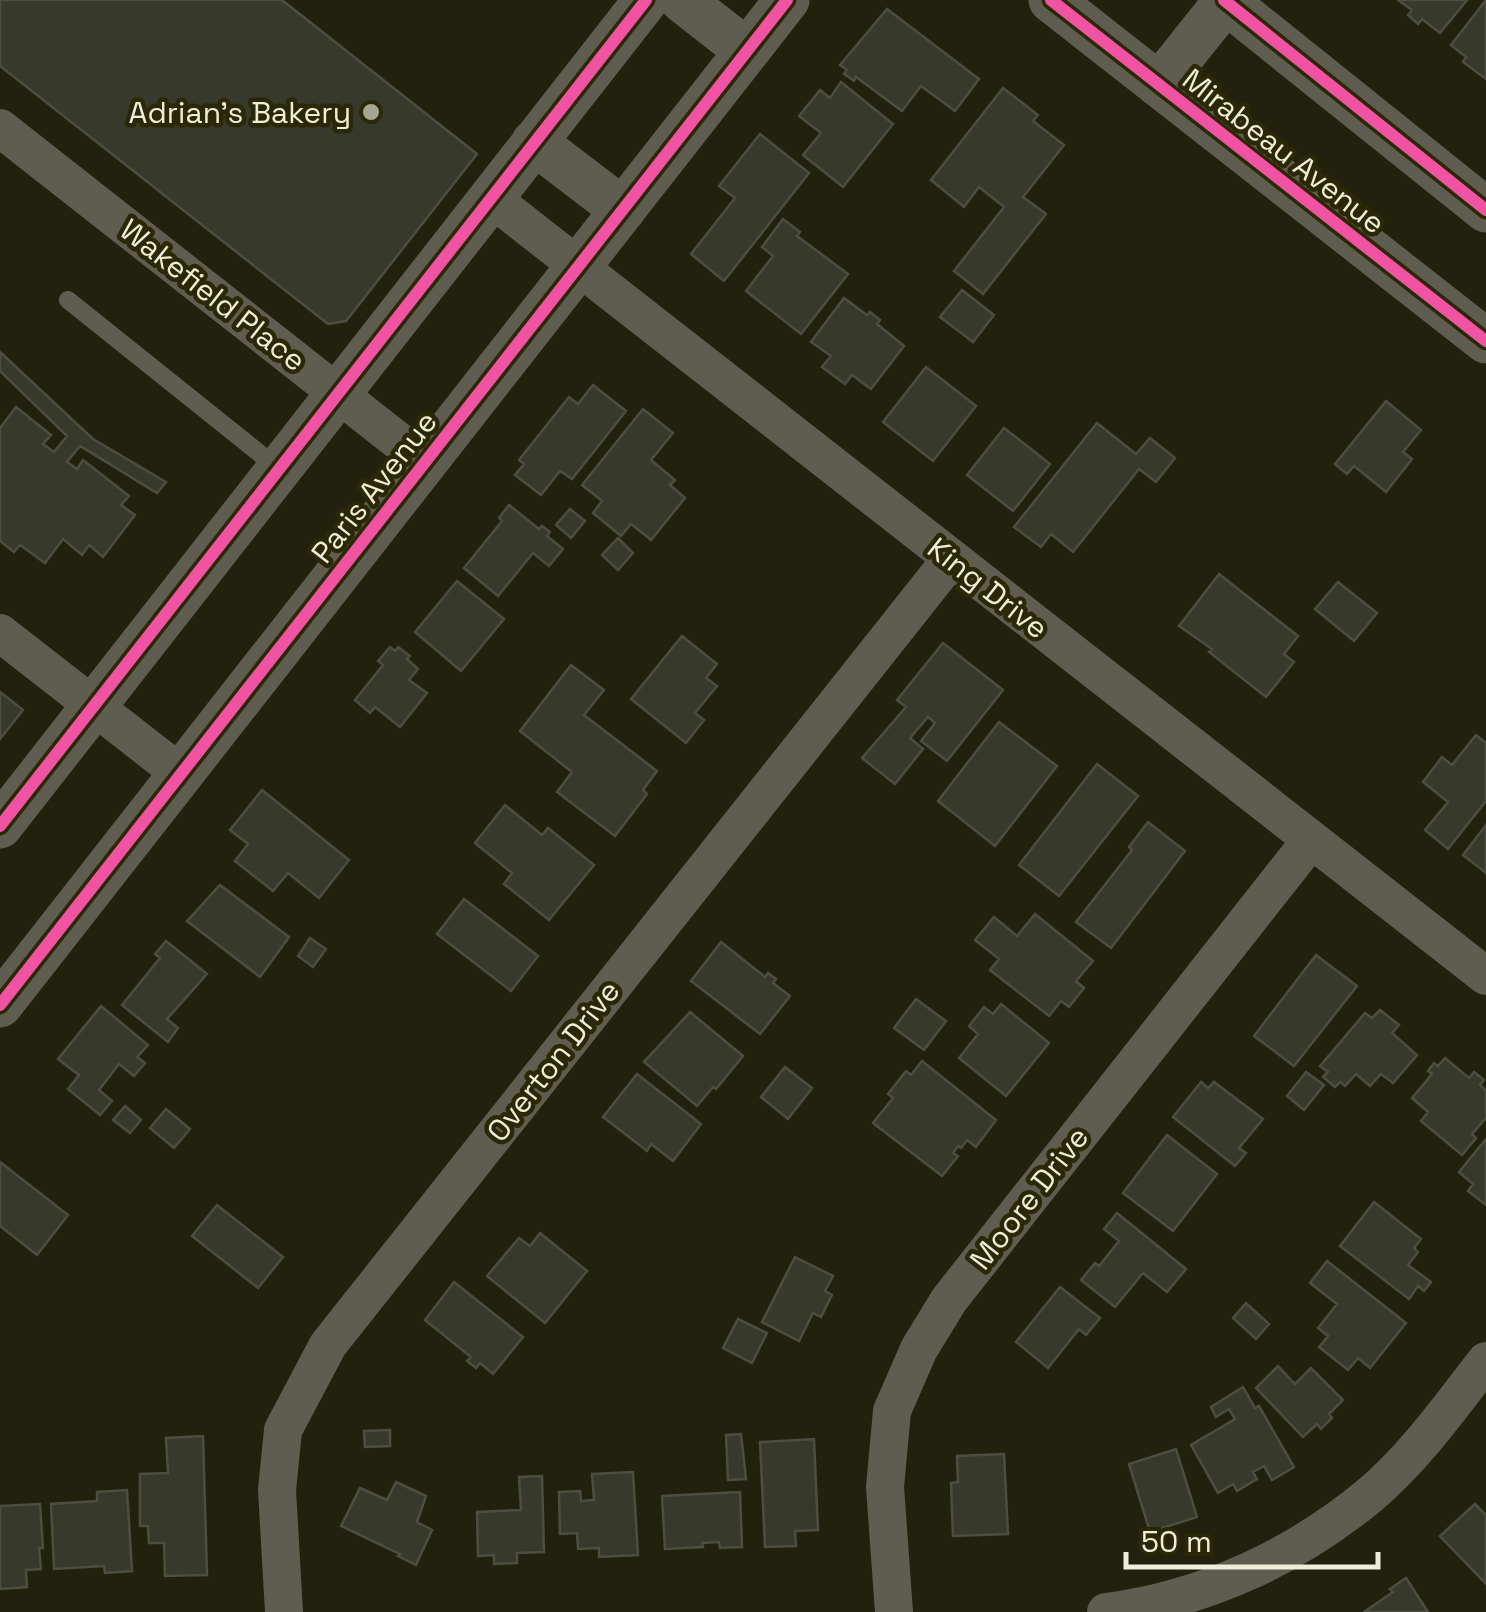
<svg xmlns="http://www.w3.org/2000/svg" width="1486" height="1612" font-family="'Space Grotesk',sans-serif">
<style>
.building{fill:#37392a;stroke:#4c4e40;stroke-width:2.5}
.lines{fill:none;stroke-linecap:round;stroke-linejoin:round}
.service{stroke:#5e5d4f;stroke-width:18}
.minor{stroke:#5e5d4f;stroke-width:38}
.tertiary{stroke:#5e5d4f;stroke-width:45}
.cycleway-casing{stroke:#2a2806;stroke-width:19}
.cycleway{stroke:#f153a3;stroke-width:12}
.poi-dot{fill:#a7a693;stroke:#2a2806;stroke-width:4}
.labels{text-anchor:middle;dominant-baseline:central;stroke-width:9;stroke-linejoin:round;paint-order:stroke}
.poi-label{font-size:30px;fill:#eeeedb;stroke:#2a2806;text-anchor:end}
.street-label{font-size:30px;fill:#eeeedb;stroke:#2a2806}
</style>
<rect width="100%" height="100%" fill="#22210e"/>
<!-- building -->
<path class="building" d="M0 0H282L477 154 346 321 328 324 0 66Z
M1398 0H1467L1440 33 1422 19 1418 24 1408 15 1412 10Z
M1486 0V79L1463 62 1466 57 1451 45Z
M887 9 979 79 955 111 921 86 902 111 856 77 854 81 844 74 847 70 840 65Z
M841 82 893 124 843 187 803 155 821 133 799 116 820 90 830 98Z
M1003 88 1038 115 1033 121 1064 145 1023 197 1046 214 983 294 954 271 1004 207 979 187 964 207 931 180Z
M760 134 809 173 724 281 691 254 735 198 719 186Z
M783 219 800 232 797 236 848 274 801 334 746 291 773 256 762 247Z
M962 290 994 315 973 342 940 317Z
M844 298 867 315 870 312 880 320 877 324 904 346 871 389 852 375 845 384 822 367 831 356 811 342Z
M0 352 93 439 166 482 157 493 80 446 67 462 77 469 83 460 129 496 121 505 135 515 103 557 89 545 82 555 63 539 45 563 20 545 14 552 0 541V428L16 407 51 435 43 444 54 452 67 436 0 371Z
M926 367 976 406 933 461 883 422Z
M593 385 626 411 572 479 560 471 541 495 515 475 524 464 519 460 569 397 578 404Z
M1386 401 1421 430 1403 452 1412 459 1386 492 1354 466 1347 474 1335 464Z
M643 409 673 433 651 460 675 480 670 485 685 498 651 540 631 524 621 536 593 513 602 501 582 485Z
M1097 423 1136 454 1150 438 1175 458 1156 482 1139 469 1073 552 1051 534 1041 547 1014 527Z
M1004 428 1050 464 1013 511 967 475Z
M509 505 539 529 542 526 550 532 547 536 563 549 549 566 533 553 498 596 464 568 502 521 499 518Z
M570 509 585 521 571 538 556 525Z
M618 538 633 553 618 570 602 555Z
M1219 574 1298 636 1284 654 1294 662 1266 697 1209 652 1212 649 1179 626Z
M457 581 504 619 461 671 415 632Z
M1338 582 1377 613 1354 641 1315 609Z
M682 636 717 664 706 678 717 686 695 713 704 720 686 743 631 699Z
M943 643 1003 690 947 761 921 741 935 723 928 717 910 738 923 749 895 784 862 758 906 707 897 700Z
M390 647 395 651 398 647 410 656 407 659 418 669 409 680 427 693 400 727 375 707 370 713 355 700 383 665 378 661Z
M571 665 604 690 584 715 657 771 643 790 647 794 615 836 557 792 572 772 520 731Z
M0 692 23 710 0 739Z
M999 722 1057 766 995 846 938 801Z
M1476 735 1486 743V801L1448 849 1425 830 1448 802 1423 782 1442 757 1452 765Z
M1097 764 1138 796 1059 896 1019 865Z
M262 790 349 860 319 898 288 873 273 891 235 861 248 844 230 830Z
M505 805 542 835 548 828 594 865 549 920 504 884 512 873 475 843Z
M1148 822 1185 851 1111 948 1076 922 1132 850 1129 847Z
M1486 825V873L1463 855Z
M220 885 289 937 260 977 187 921Z
M464 899 538 956 511 991 437 934Z
M1035 914 1093 961 1076 981 1084 988 1069 1007 1061 1001 1049 1016 990 970 999 959 975 940 994 917 1017 936Z
M310 938 326 949 313 967 298 956Z
M166 941 207 974 167 1019 178 1028 168 1042 122 1005 160 958 155 954Z
M721 942 765 977 768 973 776 979 773 983 790 996 760 1034 691 981Z
M1316 955 1357 986 1294 1066 1254 1036Z
M916 999 946 1021 924 1050 894 1028Z
M1001 1004 1049 1043 1006 1096 959 1058 978 1034 969 1026 984 1007 993 1014Z
M101 1006 148 1045 137 1057 145 1063 134 1076 119 1064 99 1090 112 1101 100 1115 68 1089 79 1075 58 1059Z
M1380 1010 1399 1025 1392 1033 1417 1055 1393 1083 1381 1074 1370 1086 1356 1074 1345 1086 1340 1082 1335 1087 1323 1077 1328 1072 1320 1066 1365 1013 1372 1018Z
M690 1012 743 1056 716 1089 713 1087 697 1106 644 1062Z
M1445 1058 1469 1078 1474 1072 1484 1080 1480 1085 1486 1091V1118L1472 1134 1476 1138 1462 1155 1421 1121 1428 1112 1412 1098 1432 1074 1428 1071 1434 1063 1438 1066Z
M922 1061 996 1120 976 1147 967 1140 961 1148 958 1146 953 1153 958 1156 942 1176 873 1123 893 1098 888 1094 906 1071 911 1075Z
M785 1067 812 1088 788 1119 761 1097Z
M1306 1072 1324 1085 1304 1110 1287 1096Z
M637 1074 701 1124 673 1161 651 1144 647 1151 603 1117Z
M1201 1082 1208 1088 1214 1082 1263 1119 1239 1148 1246 1153 1235 1166 1173 1117Z
M125 1106 141 1120 130 1133 113 1120Z
M166 1109 190 1129 174 1148 150 1128Z
M1167 1135 1217 1174 1173 1231 1123 1193Z
M1486 1139V1205L1468 1191 1473 1184 1459 1172Z
M0 1162 68 1215 37 1255 0 1226Z
M1374 1202 1421 1239 1414 1248 1418 1252 1408 1265 1431 1282 1424 1291 1418 1286 1409 1299 1340 1246Z
M217 1205 283 1257 258 1288 192 1236Z
M1117 1213 1186 1269 1167 1292 1143 1273 1115 1307 1081 1280 1095 1263 1099 1266 1119 1241 1104 1229Z
M540 1233 587 1271 545 1323 487 1276 519 1238 530 1246Z
M795 1257 833 1276 825 1291 832 1295 821 1317 813 1313 799 1341 762 1322Z
M1327 1261 1406 1323 1370 1368 1358 1358 1348 1370 1319 1347 1328 1336 1318 1328 1337 1304 1310 1283Z
M454 1282 523 1337 493 1374 480 1363 476 1368 467 1361 471 1357 425 1320Z
M1060 1287 1100 1318 1086 1335 1079 1329 1048 1368 1016 1342Z
M1246 1303 1269 1324 1256 1339 1233 1318Z
M738 1319 767 1333 752 1363 723 1348Z
M1278 1366 1295 1384 1311 1368 1343 1400 1329 1414 1332 1418 1321 1429 1317 1424 1303 1437 1256 1388Z
M1243 1387 1255 1408 1259 1406 1294 1467 1272 1480 1264 1466 1253 1472 1257 1479 1237 1491 1233 1484 1218 1493 1191 1445 1235 1419 1229 1409 1216 1417 1211 1407Z
M390 1430V1446L365 1447 364 1431Z
M741 1434 746 1479 728 1480 726 1435Z
M203 1436 207 1575 165 1576 164 1543H149L148 1526H140V1474L168 1473 166 1438Z
M814 1439 818 1530 795 1531 796 1546 765 1547 760 1442Z
M1176 1449 1197 1517 1150 1532 1129 1464Z
M1004 1454 1008 1534 953 1536 951 1483 958 1482 957 1456Z
M633 1472 638 1555 599 1557V1548L578 1549 577 1533 560 1534 559 1492 580 1491 581 1501 594 1500 592 1474Z
M542 1476 544 1552 517 1553V1563L494 1564V1555L478 1556 477 1512 521 1510 519 1477Z
M396 1482 426 1496 417 1522 432 1530 416 1565 398 1556 400 1554 341 1526 360 1488 387 1500Z
M127 1490 132 1571 105 1573 104 1566 54 1569 51 1504 97 1501V1492Z
M740 1492 742 1547 720 1548 719 1542 702 1543 703 1547 665 1549 662 1496Z
M40 1504 43 1548H39L41 1569 26 1570 27 1587 0 1589V1506Z
M1475 1504 1486 1515V1584L1440 1536Z
M1406 1578 1428 1612H1364L1393 1592 1390 1589Z"/>
<g class="lines">
<!-- service -->
<path class="service" d="M68 300 279 469"/>
<!-- minor -->
<path class="minor" d="M0 128 425 462
M491 198 1486 976
M0 633 181 774
M284 1612 277 1490 283 1430 328 1345 951 559
M894 1612 885 1487 892 1411 919 1349 949 1300 1311 840
M1106 1612C1204 1599 1294 1558 1370 1495 1415 1457 1450 1407 1486 1361"/>
<!-- tertiary -->
<path class="tertiary" d="M682 0 747 51
M1051 0 1486 341
M1224 0 1486 210
M1159 85 1226 1
M534 142 623 210
M0 826 646 0
M0 1005 787 0"/>
<defs>
<path id="cycleway" d="M1051 0 1486 341
M1224 0 1486 210
M0 826 646 0
M0 1005 787 0"/>
</defs>
<!-- cycleway casing -->
<use href="#cycleway" class="cycleway-casing"/>
<!-- cycleway -->
<use href="#cycleway" class="cycleway"/>
</g>
<!-- markers -->
<circle class="poi-dot" cx="371" cy="112" r="10"/>
<g class="labels">
<!-- poi labels -->
<g class="poi-label">
<text x="351" y="112">Adrian's Bakery</text>
</g>
<!-- street labels -->
<g class="street-label">
<text transform="translate(1284 151) rotate(38)">Mirabeau Avenue</text>
<text transform="translate(213 295) rotate(38)">Wakefield Place</text>
<text transform="translate(374 487) rotate(-52)">Paris Avenue</text>
<text transform="translate(988 588) rotate(38)">King Drive</text>
<text transform="translate(553 1061) rotate(-52)">Overton Drive</text>
<text transform="translate(1029 1198) rotate(-52)">Moore Drive</text>
</g>
</g>
<!-- scale -->
<path d="M1126 1552v15h252v-15" fill="none" stroke="#eeeedb" stroke-width="5"/>
<text x="1141" y="1552" font-size="30" fill="#eeeedb" stroke="#2a2806" stroke-width="8" paint-order="stroke">50 m</text>
</svg>
